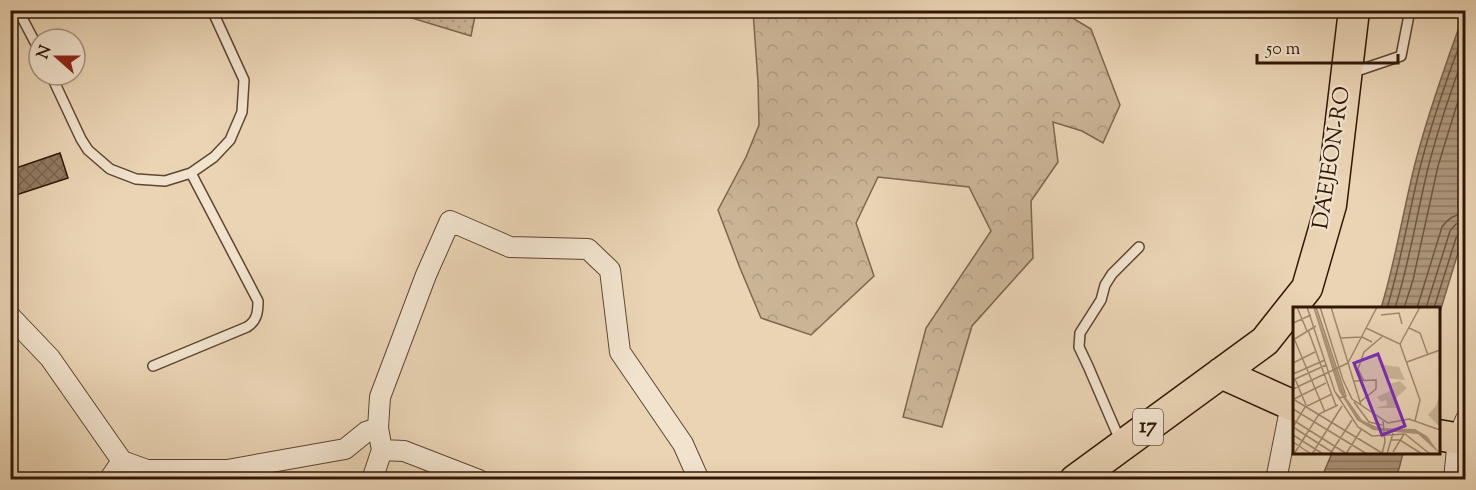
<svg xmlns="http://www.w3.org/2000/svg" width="1476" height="490" font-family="'Sorts Mill Goudy',serif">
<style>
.green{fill:url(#green-dots);stroke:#7d664d;stroke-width:1.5}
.forest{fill:url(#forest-crowns);stroke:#7d664d;stroke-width:1.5}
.water{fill:url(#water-rules);stroke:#7a624a;stroke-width:1.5}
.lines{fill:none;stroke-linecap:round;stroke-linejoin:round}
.shore{stroke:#6e563e;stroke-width:1.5}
.building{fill:url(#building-cross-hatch);stroke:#301704;stroke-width:1.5}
.service-casing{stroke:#5e4630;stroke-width:12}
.minor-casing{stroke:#5e4630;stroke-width:22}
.primary-casing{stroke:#301704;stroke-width:33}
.service{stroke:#f1e3ce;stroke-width:9}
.minor{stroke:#f1e3ce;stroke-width:20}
.primary{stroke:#ead4b4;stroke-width:30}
.labels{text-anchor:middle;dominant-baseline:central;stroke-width:4.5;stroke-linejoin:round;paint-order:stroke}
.shield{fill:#f1e3ce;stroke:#6a5441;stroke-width:1.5}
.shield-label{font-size:21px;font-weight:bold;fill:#301704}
.street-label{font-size:22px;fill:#301704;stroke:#f1e3ce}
.inset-road{fill:none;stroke:#a0886e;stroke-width:1.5}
.view{fill:#7b2cbf;fill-opacity:0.15;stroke:#7b2cbf;stroke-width:3}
.inset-edge{fill:none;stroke:#301704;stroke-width:3}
</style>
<defs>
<pattern id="green-dots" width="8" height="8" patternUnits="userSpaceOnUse" patternTransform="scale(1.5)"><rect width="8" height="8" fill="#cab496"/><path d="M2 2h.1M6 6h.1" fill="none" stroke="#ae9a80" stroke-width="1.8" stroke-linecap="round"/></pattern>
<pattern id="forest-crowns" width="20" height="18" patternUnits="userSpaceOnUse" patternTransform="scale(1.5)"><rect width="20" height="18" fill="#cab496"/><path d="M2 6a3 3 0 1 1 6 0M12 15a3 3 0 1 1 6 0" fill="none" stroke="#ae9a80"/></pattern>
<pattern id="water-rules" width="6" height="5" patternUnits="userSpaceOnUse" patternTransform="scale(1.5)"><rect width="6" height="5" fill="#ab9478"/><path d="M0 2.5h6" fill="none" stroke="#8c7860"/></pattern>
<pattern id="building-cross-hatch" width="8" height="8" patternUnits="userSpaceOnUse" patternTransform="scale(1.5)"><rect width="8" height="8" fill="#917960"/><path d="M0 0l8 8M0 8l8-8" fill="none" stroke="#77624d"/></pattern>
</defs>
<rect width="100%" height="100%" fill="#ead4b4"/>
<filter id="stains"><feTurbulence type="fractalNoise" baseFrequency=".00333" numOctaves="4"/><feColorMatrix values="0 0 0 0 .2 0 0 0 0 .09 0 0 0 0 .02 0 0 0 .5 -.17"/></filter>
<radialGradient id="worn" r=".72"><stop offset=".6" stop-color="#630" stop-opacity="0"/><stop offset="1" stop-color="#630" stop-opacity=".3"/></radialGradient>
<!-- green -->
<path class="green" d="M389 11H476L471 36Z"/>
<!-- forest -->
<path class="forest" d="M753 11H1061L1091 29 1120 105 1103 143 1082 131 1053 122 1058 162 1031 201 1033 258 972 326 942 427 903 417 926 328 991 231 969 187 878 177 856 223 874 276 811 335 761 318 740 268 718 210 746 157 759 125 758 82Z"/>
<!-- water -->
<path class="water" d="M1465 11V230L1439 315 1438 308H1381C1396 260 1403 210 1416 160 1429 110 1447 60 1465 11Z
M1332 453V452L1403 453 1399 469 1393 479H1321Z"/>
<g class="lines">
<!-- shore -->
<path class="shore" d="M1387 308C1402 260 1409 209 1422 160 1434 115 1449 72 1466 28
M1395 308C1410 261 1417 212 1429 164 1439 126 1452 87 1466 50
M1404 308 1413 280 1438 166 1466 75
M1417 308 1442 227C1448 218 1455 214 1466 213
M1426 308 1450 231 1456 224 1466 222
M1434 308 1456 238 1460 231 1466 230"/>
</g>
<!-- building -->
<path class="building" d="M60 153 68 178 10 197V170Z"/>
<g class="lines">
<defs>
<path id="service" d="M18 10 39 50
M1351 73 1401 56 1410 10
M51 75 81 139 88 150 110 169 136 179 165 181 191 173 214 157 230 140 242 112 244 80 212 10
M153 366 247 327C257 321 258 312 258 301L191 173
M1122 439 1116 431 1088 366 1079 347 1080 333 1101 300 1105 285 1112 274 1139 247"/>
<path id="minor" d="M10 316 50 358 122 461 147 470H227L345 449 366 432 378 428
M382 450 404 451 479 480
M109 480 122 461
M372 480 382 450 378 428 380 397 426 275 450 221 510 247 588 249 610 270 620 352 683 444 699 480
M1274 480 1277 475 1291 405
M1454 480 1458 438 1466 419"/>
<path id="primary" d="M1221 373 1294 406
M1438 435 1466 440
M1075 480 1265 341 1307 288 1331 205 1354 10"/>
</defs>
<!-- service casing -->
<use href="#service" class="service-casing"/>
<!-- minor casing -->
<use href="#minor" class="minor-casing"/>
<!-- primary casing -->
<use href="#primary" class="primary-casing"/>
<!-- service -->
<use href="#service" class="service"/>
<!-- minor -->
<use href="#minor" class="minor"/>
<!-- primary -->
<use href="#primary" class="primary"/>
</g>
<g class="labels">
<!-- shield labels -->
<rect class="shield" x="1133" y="409" width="30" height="36" rx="4.5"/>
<g class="shield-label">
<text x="1148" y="427">17</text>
</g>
<!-- street labels -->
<g class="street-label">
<text transform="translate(1333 158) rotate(-81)">DAEJEON-RO</text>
</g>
</g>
<!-- overview -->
<g transform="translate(1293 307)">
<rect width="147" height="147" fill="#ead4b4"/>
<path d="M91 58 106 60 112 73 92 71Z" fill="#cab496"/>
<path d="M107 74 114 81 103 91 104 101H82L94 98 93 93 88 95 84 90 101 82 96 77ZM147 86V120L135 108 143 99Z" fill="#cab496"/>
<path d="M20 0H22L52 89 69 113 86 121 122 122 134 129 147 147 125 127 80 123 64 113 46 84Z" fill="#ab9478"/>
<path class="inset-road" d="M4 0 14 24M14 0 42 85 65 120 79 129 112 127 137 147M23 0 53 89 47 91 42 85M27 0 50 73 59 92 68 98M38 0 68 98 95 116 116 112 147 123M88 8 106 6 109 17M0 16 18 8M73 21 107 37 127 93 122 114M116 21 127 26 135 48M15 23 43 99M0 29 32 105M47 31 69 30 79 35M0 33 23 19M107 37 127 0M114 55 147 43M0 56 22 45M55 56 84 0M0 67 32 53M2 72 13 98M0 73 33 58M61 74 83 73V82L67 95M71 74 65 62 71 45 90 29M0 82 55 56M0 92 89 146M1 92 33 76M61 95 76 115 89 118M0 102 74 147M0 113 54 147M0 120 12 100 39 87M0 120 42 147M0 128 30 147M98 133H107L129 147M0 135 18 147M100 145 111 127M1 147 26 107 45 98M19 147 49 99M37 147 59 113M53 147 68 123M89 147 92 135 90 114M94 147 100 126"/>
<path class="view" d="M85 47 112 119 89 128 61 56Z"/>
<rect width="147" height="147" class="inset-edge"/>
</g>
<!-- margin -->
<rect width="1476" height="490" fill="none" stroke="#ead4b4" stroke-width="36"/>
<rect x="12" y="12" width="1452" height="466" fill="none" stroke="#301704" stroke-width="3"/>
<rect x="18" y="18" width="1440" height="454" fill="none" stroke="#301704" stroke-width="1.5"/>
<!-- north arrow -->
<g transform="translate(57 57) rotate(291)"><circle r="28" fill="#f1e3ce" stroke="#a4917d" stroke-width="1.5"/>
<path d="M0-4.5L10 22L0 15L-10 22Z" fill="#8f2418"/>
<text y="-9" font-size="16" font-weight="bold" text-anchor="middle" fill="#301704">N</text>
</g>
<!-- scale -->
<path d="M1257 54v9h141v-9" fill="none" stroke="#301704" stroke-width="3"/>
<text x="1266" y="54" font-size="18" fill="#301704" stroke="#f1e3ce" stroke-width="4.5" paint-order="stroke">50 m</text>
<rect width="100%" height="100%" filter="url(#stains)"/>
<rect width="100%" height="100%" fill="url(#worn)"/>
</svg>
